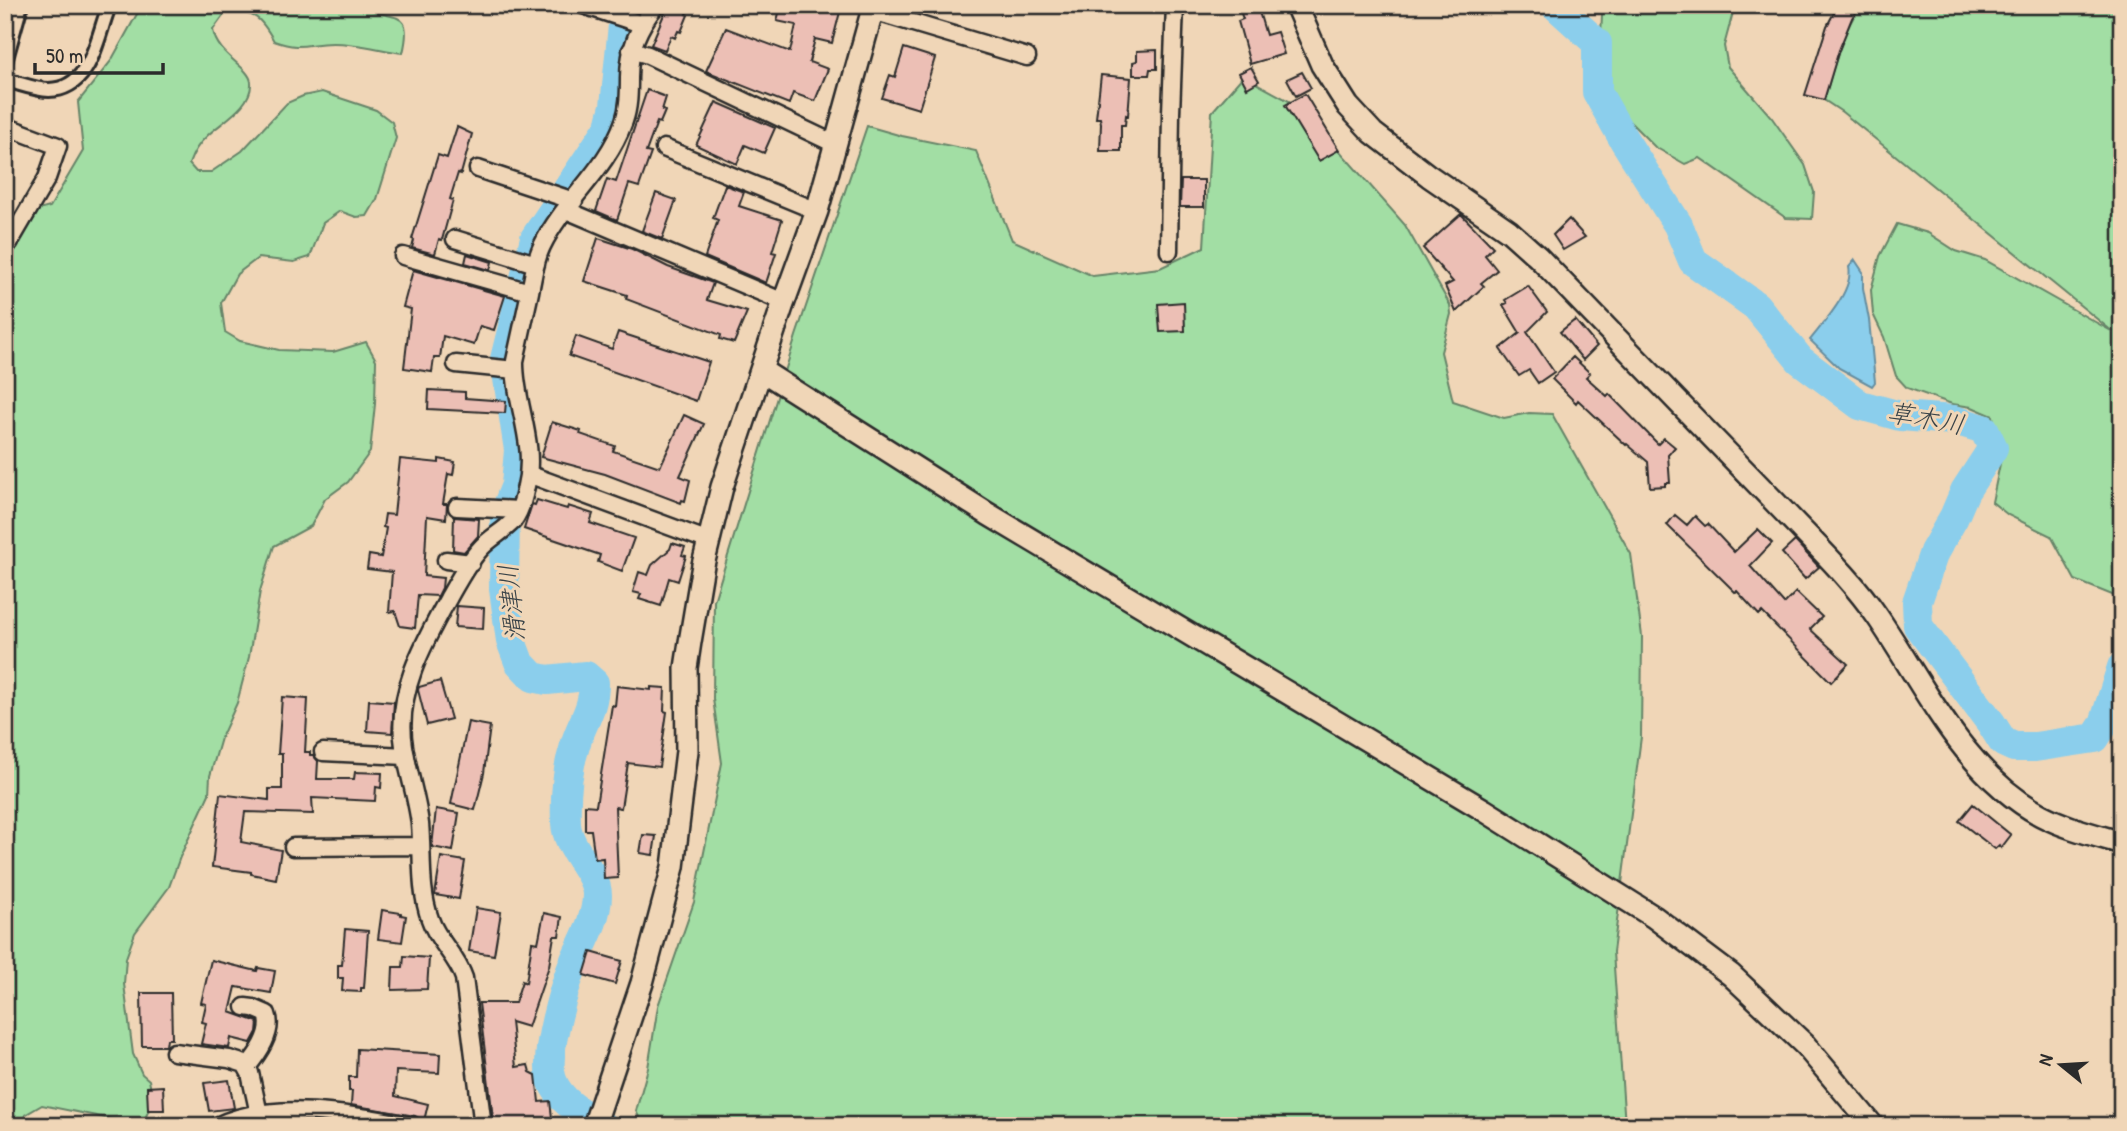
<svg xmlns="http://www.w3.org/2000/svg" width="2127" height="1131" font-family="'Patrick Hand','Klee One',sans-serif">
<style>
.green{fill:#a2dea4;stroke:#668468;stroke-width:2}
.water{fill:#8bceec;stroke:#658d9f;stroke-width:2}
.lines{fill:none;stroke-linecap:round;stroke-linejoin:round}
.river{stroke:#8bceec;stroke-width:30}
.building{fill:#ecbfb5;stroke:#2b2b2b;stroke-width:2}
.pedestrian-casing{stroke:#2b2b2b;stroke-width:18}
.minor-casing{stroke:#2b2b2b;stroke-width:21}
.tertiary-casing{stroke:#2b2b2b;stroke-width:26}
.pedestrian{stroke:#f0d6b7;stroke-width:12}
.minor{stroke:#f0d6b7;stroke-width:16}
.tertiary{stroke:#f0d6b7;stroke-width:21}
.labels{text-anchor:middle;dominant-baseline:central;stroke-width:6;stroke-linejoin:round;paint-order:stroke}
.water-label{font-size:26px;font-style:italic;fill:#394348;stroke:#f0d6b7}
</style>
<rect width="100%" height="100%" fill="#f0d6b7"/>
<filter id="ink" filterUnits="userSpaceOnUse"><feTurbulence type="fractalNoise" baseFrequency=".0143" numOctaves="2"/><feDisplacementMap in="SourceGraphic" scale="14" xChannelSelector="R" yChannelSelector="G"/><feConvolveMatrix kernelMatrix="1 2 1 2 8 2 1 2 1" color-interpolation-filters="sRGB"/></filter>
<g filter="url(#ink)">
<!-- green -->
<path class="green" d="M147 5H361C389 24 415 4 403 53 381 50 356 43 333 43 306 43 303 51 274 41 260 16 255 12 226 12L213 30C217 56 249 66 251 82 253 106 221 122 207 136 198 144 193 153 189 164L196 172H211L242 151 287 103 303 96 322 92 376 110 392 122 396 138 377 199 367 216 356 217 340 211 323 223 310 257 294 262 258 258 237 274 221 303 225 332 240 341 279 350 333 352 366 342 376 360 375 404 370 452 348 482 325 499 311 526 274 546 260 591 249 657 237 703 221 738 210 776 209 794 180 857 169 887 135 933 126 958 124 984 133 1054 142 1074 149 1080 153 1101 143 1123 121 1121 42 1105 25 1115 23 1126H5V219L50 207 83 151 78 102 111 61 137 14Z
M1606 5H1735L1724 46 1728 67 1772 118 1805 165 1814 192 1812 219 1786 218 1700 158 1685 164 1655 147 1605 97 1600 57 1602 15Z
M1861 5H2122V599L2075 580 2051 536 2008 515 1992 502 2001 459 1993 416 1972 407 1952 404 1907 388 1896 376 1884 337 1873 314 1871 290 1880 256 1897 224 1928 233 1956 251 1985 260 2113 332 1842 112 1824 100C1834 67 1841 34 1861 5Z
M1243 76 1302 108 1405 225 1450 305 1451 314 1441 352 1453 401 1504 418 1529 413 1552 414 1631 554 1642 636 1641 737 1613 952 1625 1126H643L636 1111 648 1068 658 1006 694 902 722 763 713 699 714 601 796 336 867 126 902 136 976 151 1012 240 1093 276 1160 268 1204 247 1212 112Z"/>
<!-- water -->
<path class="water" d="M1855 260 1863 272V288L1869 320 1875 382 1872 386 1839 368 1810 340C1824 322 1854 290 1849 267Z"/>
<g class="lines">
<!-- river -->
<path class="river" d="M1555 5 1597 43V92L1624 140 1678 225 1693 261 1756 306 1800 360 1860 405 1900 416 1954 420 1984 429 1993 448 1965 491 1954 517 1934 552 1917 602 1918 626 1991 723 2003 742 2014 747H2035L2095 738 2104 724 2122 667
M602 1126C584 1115 559 1101 552 1080 543 1056 565 984 575 960 584 940 597 918 597 895 597 871 567 850 566 823 565 799 567 771 574 749 580 724 594 711 594 683L586 676 547 680 533 677 519 662 511 641 504 589 505 513 516 485 519 450 505 359 535 238 610 126 615 106 625 5"/>
</g>
<!-- building -->
<path class="building" d="M668 5H675L688 11 686 14 688 15 681 32 678 31 675 38 671 36 665 50 651 45Z
M781 5H830L841 8 832 43 815 39 809 62 828 69 815 101 793 93 789 104 706 71 726 28 790 52 796 25 777 21Z
M1238 5H1257L1266 35 1277 32 1284 54 1250 64 1238 21 1243 19Z
M1838 5H1860L1852 18 1839 50 1824 100 1805 95 1827 26Z
M904 48 935 58 919 109 882 98 890 75 895 77Z
M1157 50V69H1150L1149 75H1133V62L1137 61V51Z
M1251 67 1259 81 1247 88 1239 73Z
M1302 72 1311 88 1296 96 1287 79Z
M1101 75 1131 78 1128 116 1126 115 1125 125H1121V151H1100L1101 123 1100 118H1096Z
M647 90 666 97 662 110 665 111 660 123 657 122 646 152 651 153 639 187 629 184 617 220 596 211 607 179 616 182Z
M1305 94 1339 150 1319 161 1285 105Z
M716 102 775 128 764 153 745 145 737 164 696 145Z
M457 127 472 134 461 174 458 173 450 199 453 200 442 240 439 239 435 254 412 248 414 240 412 239 438 155 447 158Z
M1181 180H1204V207H1180Z
M725 185 744 192 739 206 782 220 772 252 776 253 766 283 705 257 718 220 713 218Z
M656 193 676 200 662 239 642 231Z
M1461 214 1493 247 1485 255 1497 270 1481 283 1484 286 1456 312 1445 286 1453 282 1423 248Z
M1569 219 1585 237 1563 250 1553 235Z
M598 238 632 249 668 267 713 283 707 300 747 312 734 343 720 339 721 335 626 299 627 295 584 281Z
M467 254 492 262 490 270 465 263Z
M413 270 505 296 494 330 480 326 474 345 443 336 440 358H434L432 372 404 368 411 309 403 307Z
M1528 286 1547 312 1527 332 1554 372 1538 383 1529 370 1519 376 1500 349 1520 333 1503 305 1507 303 1505 300Z
M1184 302 1185 331 1160 332 1158 304Z
M1575 320 1597 346 1583 360 1560 332Z
M618 332 709 362 696 401 569 356 576 336 612 349Z
M1573 357 1590 373 1586 377 1607 396 1609 394 1658 444 1664 438 1675 447 1668 455 1670 483H1665V486L1650 487 1648 462 1627 444 1626 445 1578 400 1576 403 1552 379Z
M429 390 465 392V398L506 401 505 413 428 409Z
M684 415 704 424 680 476 690 480 685 501 682 500 681 503 605 474 541 457 552 422 581 431 580 434 615 446 613 451 660 467Z
M400 459 439 463V459L455 462 453 475 448 474 443 504H447L446 519 427 516 424 576 443 578 442 588 438 596 418 595 415 628 400 626 395 611 389 612 392 572 367 569 369 555 381 557 386 528 383 527 385 514 394 515Z
M537 500 567 509 568 506 593 514 590 523 634 538 622 571 598 562 600 555 524 529 532 504 535 505Z
M1675 515 1687 525 1695 516 1705 526 1708 524 1734 552 1758 529 1772 543 1750 566 1784 604 1796 592 1822 617 1810 629 1848 664 1831 682 1762 612 1759 615 1737 591 1735 592 1667 525Z
M454 517 479 519 478 536 464 552 453 550Z
M1795 541 1819 567 1805 579 1782 553Z
M672 543 685 547 682 555 686 556 678 581 669 578 661 606 639 599 641 594 633 592 639 572 648 575 652 565 670 549Z
M457 606 484 608 483 629 455 627Z
M440 681 451 719 427 725 418 690 419 687Z
M617 686 651 690V687L665 688 664 711 667 712 659 767 628 763 621 808 615 807 618 878 604 879 603 858 595 859 591 830H585V805L596 806 612 705 615 706Z
M282 697 308 699 305 752H310V755H313L318 761 317 779H354L355 772 382 773 381 788 376 787 375 801 312 798 313 814 245 812 241 842 281 850 276 879 251 874V872L212 867 220 794 269 800V789H282V754H278Z
M369 700 394 702 392 733 367 731Z
M468 722 490 726 484 773 475 810 451 804Z
M1973 804 2011 835 2001 848 1999 845 1995 849 1959 821Z
M436 809 459 813 453 851 432 847Z
M643 835 656 836 653 855 640 853Z
M441 857 465 861 459 899 435 895Z
M476 908 501 912 494 955 469 951Z
M382 910 401 913V915L406 916 402 942 378 939Z
M544 913 562 917 559 936H554L549 966 528 1027 511 1022 516 1067 528 1065 530 1072 536 1075 539 1102 550 1101 553 1126H494L479 1003H515L522 981 526 983 532 942 538 943Z
M345 929 368 931 364 988H361V992L342 991 343 978H338V965H342Z
M591 952 622 961 615 984 584 975Z
M404 956 429 958 427 989 392 990 393 967H403Z
M211 960 257 971 258 968 275 971 271 993 236 987 230 1012 258 1022 257 1032 251 1043 231 1038 229 1048 201 1044 206 1023 202 1022 206 1004 201 1003Z
M141 993H171L172 1039H167L166 1046H142Z
M357 1049 440 1054 439 1073 396 1071 395 1096 428 1104 424 1121 415 1116 351 1105 352 1091H349V1077H356Z
M229 1080 234 1108 209 1111 204 1083Z
M163 1086 164 1110H148L147 1087Z"/>
<g class="lines">
<defs>
<path id="pedestrian" d="M5 62 21 5
M5 80C19 83 35 90 49 90 90 89 96 42 107 12L104 5"/>
<path id="minor" d="M583 5 641 24
M873 11 1027 57
M631 50 648 55 835 144
M5 126 58 146 47 178 9 243 5 242
M664 148 817 211
M478 169 574 201
M566 210 784 302
M455 239 536 264
M1169 251 1171 113 1175 5
M403 256 530 292
M456 364 515 370
M528 474 709 541
M457 507 519 510
M446 560 471 563
M323 752 406 756
M293 847 421 846
M245 1007 253 1008 267 1014C274 1032 258 1054 247 1067
M174 1052 229 1059 245 1064 250 1073 259 1114
M217 1126C271 1099 356 1115 413 1126
M483 1126 464 978C457 956 437 941 430 919 419 888 423 856 420 824 417 798 408 773 404 746 395 693 424 642 449 597 458 581 468 562 481 548 490 538 504 531 513 521 520 512 524 497 526 486 537 444 514 402 515 361 520 338 525 315 530 292 533 277 535 260 542 246 564 200 606 172 624 121 629 107 629 92 629 78 629 48 638 28 656 5"/>
<path id="tertiary" d="M1296 5 1322 65 1348 106 1373 133 1429 176 1509 231 1538 257 1800 528C1827 556 1855 584 1877 616 1925 686 1963 773 2041 815 2066 828 2095 835 2122 843
M761 370 988 514 1484 810 1654 917 1731 975 1805 1045 1873 1126
M594 1126 642 983 673 867 687 751 686 668 690 642 703 565 722 487 782 307 817 211 874 5"/>
</defs>
<!-- pedestrian casing -->
<use href="#pedestrian" class="pedestrian-casing"/>
<!-- minor casing -->
<use href="#minor" class="minor-casing"/>
<!-- tertiary casing -->
<use href="#tertiary" class="tertiary-casing"/>
<!-- pedestrian -->
<use href="#pedestrian" class="pedestrian"/>
<!-- minor -->
<use href="#minor" class="minor"/>
<!-- tertiary -->
<use href="#tertiary" class="tertiary"/>
</g>
</g>
<g class="labels">
<!-- water labels -->
<g class="water-label">
<text transform="translate(1926 418) rotate(10)">草木川</text>
<text transform="translate(511 603) rotate(-96)">滑津川</text>
</g>
</g>
<!-- margin -->
<rect width="2127" height="1131" fill="none" stroke="#f0d6b7" stroke-width="28"/>
<rect x="14" y="14" width="2099" height="1103" fill="none" stroke="#2b2b2b" stroke-width="2.5" filter="url(#ink)"/>
<!-- north arrow -->
<g transform="translate(2061 1065) rotate(288)" stroke="#f0d6b7" stroke-width="5" paint-order="stroke">
<path d="M0-5L12 26L0 18L-12 26Z" fill="#2b2b2b"/>
<text y="-10" font-size="19" font-weight="bold" text-anchor="middle" fill="#2b2b2b">N</text>
</g>
<!-- scale -->
<path d="M35 63v10h128v-10" fill="none" stroke="#2b2b2b" stroke-width="3.5"/>
<text x="46" y="63" font-size="21" fill="#2b2b2b" stroke="#f0d6b7" stroke-width="5" paint-order="stroke">50 m</text>
</svg>
